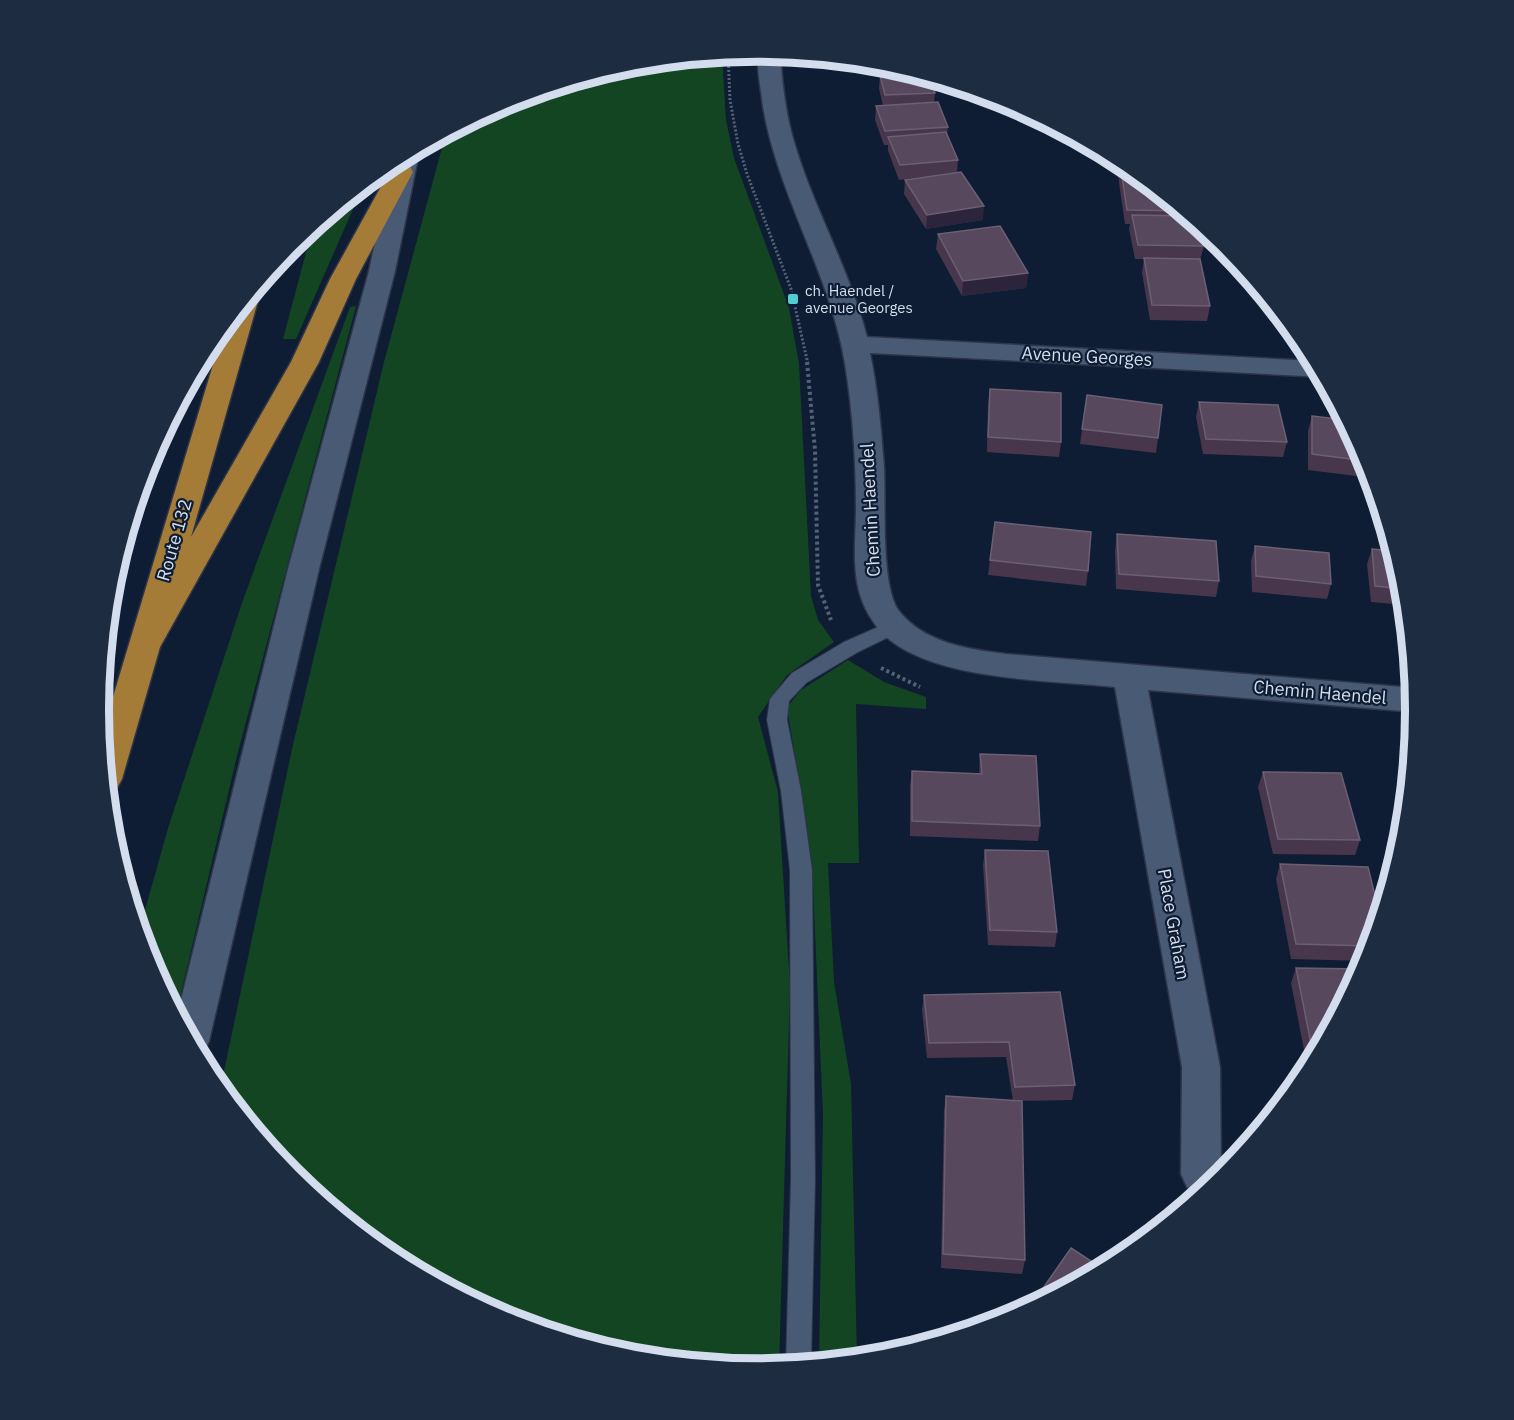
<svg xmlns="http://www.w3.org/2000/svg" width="1514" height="1420" font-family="'IBM Plex Sans',sans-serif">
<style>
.green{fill:#134523}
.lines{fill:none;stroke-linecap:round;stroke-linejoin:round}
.service-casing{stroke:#2e3548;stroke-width:2}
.minor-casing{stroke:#2e3548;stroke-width:3}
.tertiary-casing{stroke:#2e3548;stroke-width:3}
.motorway-casing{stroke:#2e3548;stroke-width:3}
.path-far1{stroke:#556276;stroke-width:3;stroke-dasharray:2 2;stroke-linecap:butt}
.path{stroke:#556276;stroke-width:4;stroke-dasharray:3 3;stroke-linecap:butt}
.service{fill:#495a75;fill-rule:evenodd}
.minor{fill:#495a75;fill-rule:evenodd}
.tertiary{fill:#495a75;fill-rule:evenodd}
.motorway{fill:#a57c37;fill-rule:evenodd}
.wall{fill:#48364c}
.shaded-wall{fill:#2b243b}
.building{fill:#57485d;stroke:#6b5f74;stroke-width:1.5}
.poi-dot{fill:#52cdcf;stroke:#0e1d33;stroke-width:2}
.labels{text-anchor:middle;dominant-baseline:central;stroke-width:4.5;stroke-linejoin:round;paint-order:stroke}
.far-poi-label{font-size:15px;fill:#d3dded;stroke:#0e1d33;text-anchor:start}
.street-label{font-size:18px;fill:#d3dded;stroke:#0e1d33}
.rim{fill:none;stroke:#d3dded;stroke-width:8}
</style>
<rect width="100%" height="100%" fill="#0e1d33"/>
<!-- green -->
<path class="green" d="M722 55 726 120 734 158 789 308 799 364 811 596 818 620 834 642 787 675 758 717 778 792 790 987 779 1367 757 1369 628 1356 504 1319 391 1258 291 1176 220 1090 292 749 384 362 446 133 505 101 629 64Z
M364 184 296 339H283L313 226Z
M356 306 237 756 176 1014 148 962 139 931 169 825 242 603 350 307Z
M848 660 884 682 926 697V709L856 704 859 863H828L834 982 851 1084 857 1359 819 1363 823 1115 812 863 787 707 801 690Z"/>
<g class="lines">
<defs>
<path id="service" d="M894 620 901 621 903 626 901 631 858 652 806 683 789 701 787 720 801 791 812 870 815 1179 811 1364 786 1366 791 1179 790 870 781 791 767 720 770 699 792 673 844 642Z"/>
<path id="minor" d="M758 51 780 53C782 81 785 108 792 135 811 204 849 267 867 337L1314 361 1323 377 870 353C878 391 881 429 884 467 886 500 880 586 899 611 924 643 968 649 1006 654L1414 688 1415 712 1148 690 1220 1067 1221 1174C1218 1182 1209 1189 1201 1192L1187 1187 1181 1174 1182 1067 1115 687C1050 680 931 681 883 634 872 622 863 607 859 591 852 564 856 536 856 509 856 461 853 412 845 364 830 270 772 187 761 92 759 79 757 64 758 51Z"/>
<path id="tertiary" d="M416 149 419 153 395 271 319 569 209 1041 204 1052 197 1054 177 1016 288 569 369 271 390 170 393 161Z"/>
<path id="motorway" d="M401 165 410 167 413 172 356 279 319 362 160 647 122 779 117 788 106 791 101 737 225 325 250 294 254 295 258 301 191 537 291 362 330 279 389 172 392 167Z"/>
</defs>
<!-- service casing -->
<use href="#service" class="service-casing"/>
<!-- minor casing -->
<use href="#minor" class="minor-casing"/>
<!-- tertiary casing -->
<use href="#tertiary" class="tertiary-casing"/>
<!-- motorway casing -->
<use href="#motorway" class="motorway-casing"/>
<!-- path-far1 -->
<path class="path-far1" d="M728 54 730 100 738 144 747 174 791 289 808 364"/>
<!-- path -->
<path class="path" d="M807 362 815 450 818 585 831 620
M881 668 920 687"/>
<!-- service -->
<use href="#service" class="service"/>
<!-- minor -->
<use href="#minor" class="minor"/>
<!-- tertiary -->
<use href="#tertiary" class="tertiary"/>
<!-- motorway -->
<use href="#motorway" class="motorway"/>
</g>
<!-- wall -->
<path class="wall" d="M880 63 886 64 939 80V81H931L935 93 934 102 948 127 947 135 958 160 957 172 983 220 926 229 904 194 905 180 922 177 899 180 888 151V145H884L875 120 876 106 883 105 879 89 880 75H882Z
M1111 156 1123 162 1185 213 1184 216 1204 246 1200 260 1210 306 1207 321 1150 320 1142 273 1144 259H1135L1129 229 1130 224H1125L1119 183V178H1118Z
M938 234 1028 273 1026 288 962 296 936 249Z
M990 389 1061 442 1059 457 987 452 988 404Z
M1087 395 1158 438 1156 453 1080 444Z
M1199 402 1287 442 1283 457 1203 454 1196 417Z
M1312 416 1366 458 1372 478 1308 470V431Z
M995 522 1088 571 1086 586 988 575Z
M1117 534 1219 581 1216 597 1116 589 1115 550Z
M1255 546 1331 584 1327 599 1252 592 1251 561Z
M1372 549 1403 582 1406 605 1371 602 1367 564Z
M980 754 1040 826 1038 841 910 836V786L912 771 979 774Z
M1263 772 1360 840 1355 855 1273 854 1258 787Z
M985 850 1057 932 1055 947 988 945 983 865Z
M1280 864 1380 916 1366 961 1291 959 1276 879Z
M1296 968 1362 969 1308 1070 1291 983Z
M1060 992 1075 1085 1072 1100 1015 1101 1025 1260 1022 1274 941 1268 944 1111 946 1096 1013 1101 1006 1057 927 1058 922 1010 924 995Z"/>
<!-- shaded-wall -->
<path class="shaded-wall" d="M984 206 983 220 926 229 927 215Z
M1028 273 1026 288 962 296 963 281Z"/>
<!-- building -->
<path class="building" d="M883 63 886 64 898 67H884Z
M917 73 930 77 935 93 885 95 880 75Z
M938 102 948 127 885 131 876 106Z
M946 132 958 160 900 165 888 137Z
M1121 169H1132L1183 211 1127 210Z
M961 172 984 206 927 215 905 180Z
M1132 215 1188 216 1199 224 1204 246 1138 245Z
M1000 226 1028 273 963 281 938 234Z
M1144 258 1200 259 1210 306 1152 305Z
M990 389 1061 393V442L988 437Z
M1087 395 1162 405 1158 438 1082 429Z
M1199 402 1278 405 1287 442 1206 439Z
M1312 416 1346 420 1367 461 1312 454Z
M995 522 1091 532 1088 571 990 560Z
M1117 534 1216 541 1219 581 1119 574Z
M1255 546 1329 553 1331 584 1256 576Z
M1372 549 1394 551 1403 582 1404 589 1375 586Z
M980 754 1036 756 1040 826 912 821V771L982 774Z
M1263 772 1341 773 1360 840 1278 839Z
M985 850 1048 851 1057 932 990 930Z
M1280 864 1368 867 1380 916 1371 946 1296 944Z
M1296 968 1362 969 1314 1059Z
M1060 992 1075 1085 1015 1087 1009 1042 929 1043 924 995Z
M946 1096 1022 1101 1025 1260 943 1254Z
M1071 1248 1103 1269 1030 1307Z"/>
<!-- markers -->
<rect class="poi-dot" x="787" y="293" width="12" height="12" rx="3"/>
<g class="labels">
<!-- far-poi labels -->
<g class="far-poi-label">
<text x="805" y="290">ch. Haendel /<tspan x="805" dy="17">avenue Georges</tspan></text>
</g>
<!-- street labels -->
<g class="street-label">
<text transform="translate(1087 356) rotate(3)">Avenue Georges</text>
<text transform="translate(870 510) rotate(-93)">Chemin Haendel</text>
<text transform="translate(174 540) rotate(-74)">Route 132</text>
<text transform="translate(1320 692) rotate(5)">Chemin Haendel</text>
<text transform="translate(1174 924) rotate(80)">Place Graham</text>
</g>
</g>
<!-- crop -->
<path d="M0 0H1514V1420H0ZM109 710a648 648 0 1 1 1296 0a648 648 0 1 1-1296 0Z" fill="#1e2c42" fill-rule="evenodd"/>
<path class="rim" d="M109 710a648 648 0 1 1 1296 0a648 648 0 1 1-1296 0Z"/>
</svg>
